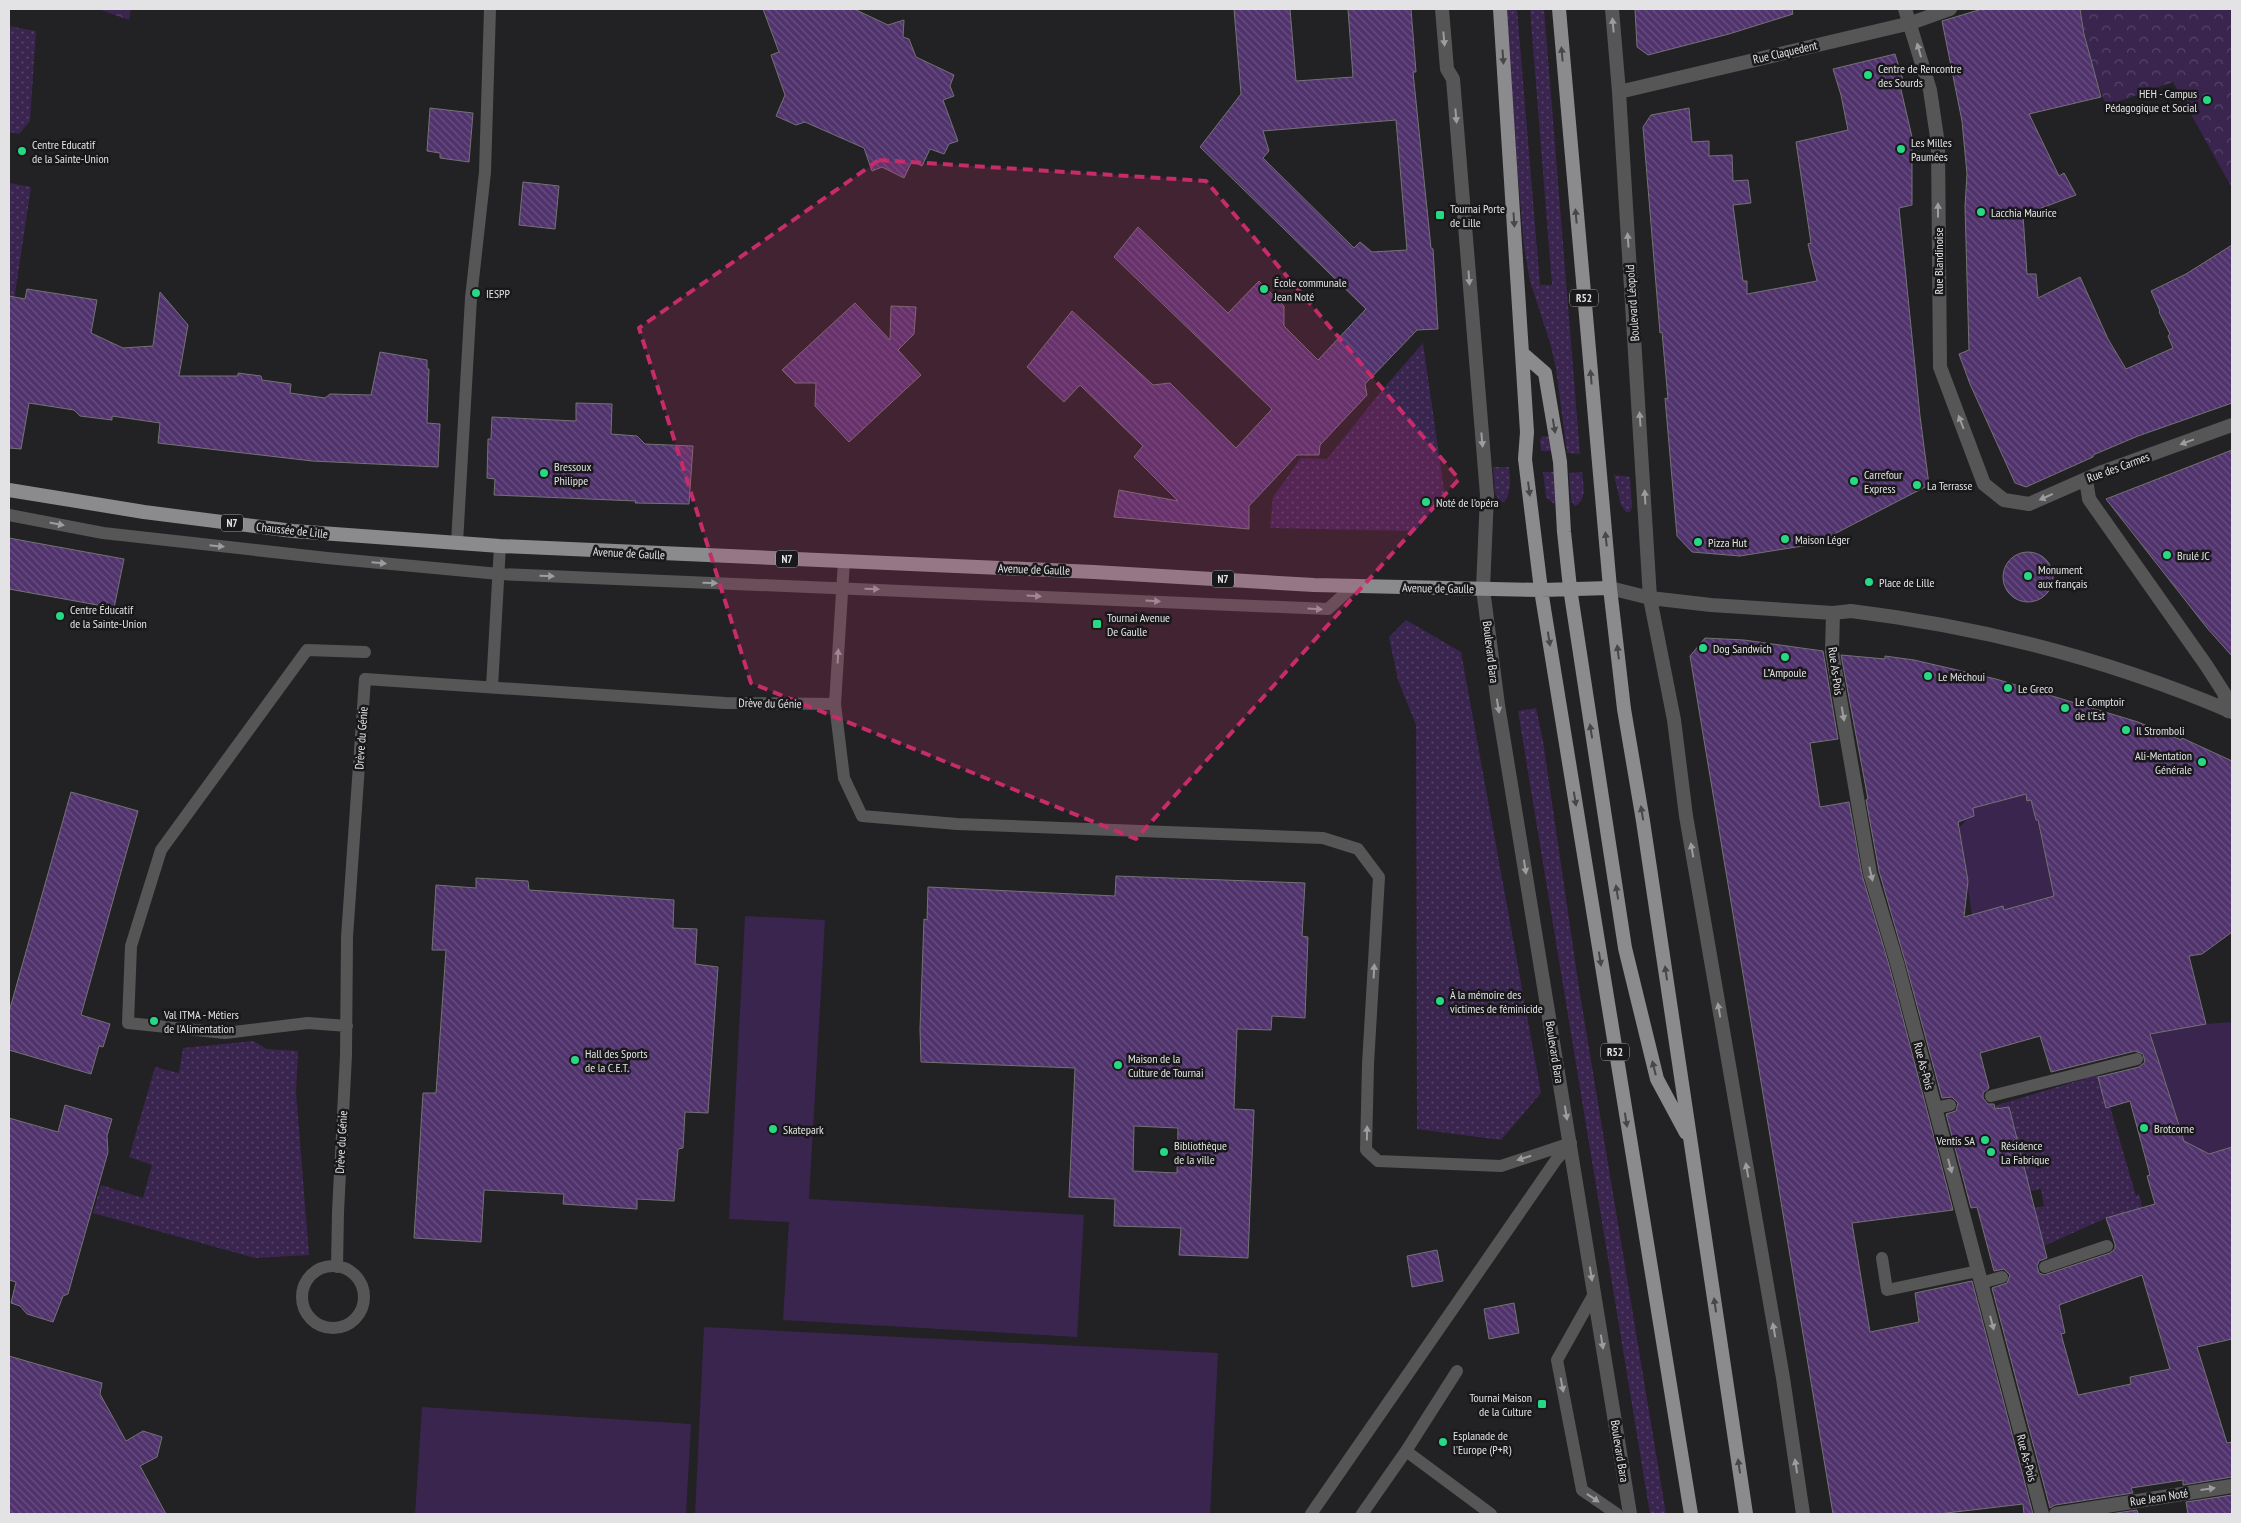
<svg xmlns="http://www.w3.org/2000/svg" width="2241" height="1523" font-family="'PT Sans Narrow',sans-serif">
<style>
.grass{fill:url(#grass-dots)}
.park{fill:url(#park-crowns)}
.garden{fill:#3a254f}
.building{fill:url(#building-back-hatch);stroke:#737274;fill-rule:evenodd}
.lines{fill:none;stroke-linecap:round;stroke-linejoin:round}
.service{stroke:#575657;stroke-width:12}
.minor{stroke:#575657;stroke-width:14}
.tertiary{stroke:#575657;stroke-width:14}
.primary{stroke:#8b8a8c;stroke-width:14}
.oneway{fill:#9d9c9e}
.oneway2{fill:#474648}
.marked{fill:#c52c69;fill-opacity:0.2;stroke:#c52c69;stroke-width:4;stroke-dasharray:10 6;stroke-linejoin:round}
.poi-dot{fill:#27d885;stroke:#19181a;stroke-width:2}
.labels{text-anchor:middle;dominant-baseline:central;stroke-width:5;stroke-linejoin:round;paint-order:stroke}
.shield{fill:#19181a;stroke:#a6a5a7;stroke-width:1}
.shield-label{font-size:11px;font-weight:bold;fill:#e3e2e4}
.street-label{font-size:12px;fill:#e3e2e4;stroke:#19181a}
.poi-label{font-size:12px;fill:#e3e2e4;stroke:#19181a;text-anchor:start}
</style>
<defs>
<pattern id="grass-dots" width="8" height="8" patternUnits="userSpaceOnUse" patternTransform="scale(1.25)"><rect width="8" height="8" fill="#3a254f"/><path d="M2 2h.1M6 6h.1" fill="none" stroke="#564468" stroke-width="1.8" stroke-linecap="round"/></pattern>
<pattern id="park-crowns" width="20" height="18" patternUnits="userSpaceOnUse" patternTransform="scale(1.25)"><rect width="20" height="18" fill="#3a254f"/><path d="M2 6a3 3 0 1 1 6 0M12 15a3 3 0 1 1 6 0" fill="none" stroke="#564468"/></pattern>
<pattern id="building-back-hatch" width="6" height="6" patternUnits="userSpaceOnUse" patternTransform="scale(1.25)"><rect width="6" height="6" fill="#50336c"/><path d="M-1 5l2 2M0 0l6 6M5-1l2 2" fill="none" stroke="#695081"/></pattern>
</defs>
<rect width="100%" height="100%" fill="#222124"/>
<!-- grass -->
<path class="grass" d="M1504 9H1517L1540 285H1552L1530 9H1544L1580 454 1567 453 1556 369 1551 346 1530 281 1524 247Z
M9 26 36 31 30 121 19 134 9 132Z
M9 183 31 187 12 314 9 316Z
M1423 343 1445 497 1415 531 1270 528 1273 497 1301 458 1327 459 1383 389Z
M1542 436 1549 437 1552 451H1541L1540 440Z
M1493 467H1509C1510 478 1512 493 1504 502L1500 501 1495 494Z
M1543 472H1554L1556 501 1554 504 1546 497Z
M1582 472C1583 483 1588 500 1575 506L1571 501 1569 473Z
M1614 475 1630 477 1632 507 1630 512H1626L1621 505Z
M1406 620 1461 652 1541 1093 1501 1140 1417 1129 1416 725 1398 680 1389 637Z
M1536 708 1543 741 1579 988 1666 1514H1650L1518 711Z
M253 1041 267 1049 298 1051 296 1092 309 1255 255 1258 93 1213 101 1185 143 1198 152 1165 129 1157 155 1067 179 1073 183 1048Z
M2097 1075 2113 1081 2109 1103 2136 1196 2139 1194 2143 1209 2106 1218 2044 1246 2035 1208 2044 1206 2041 1189 2032 1191 2030 1189 1994 1106Z"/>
<!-- park -->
<path class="park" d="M98 9H131L129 20Z
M2080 9H2232V188L2173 82 2106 106 2091 62Z"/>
<!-- garden -->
<path class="garden" d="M2020 760 2032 799 2035 820H2037L2054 896 2004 911 1972 915 1959 828 1966 820 1974 816 1967 769Z
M745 916 825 920 809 1199 1084 1215 1077 1337 783 1320 789 1222 729 1219Z
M2232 1022V1147L2202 1156 2199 1149 2191 1145 2186 1146 2152 1039V1034L2206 1024Z
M704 1327 1218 1353 1210 1514H695Z
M422 1407 691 1424 686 1514H415Z"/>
<!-- building -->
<path class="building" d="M763 9H854L888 25 904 20 903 37 909 39 916 57 954 75 950 86 954 96 943 100 958 141 949 144 944 154 930 149 922 166 912 161 904 178 882 167 872 171 864 148 805 122 796 125 776 116 785 95 771 55 779 52Z
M1234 9H1290L1296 81 1353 77 1348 9H1411L1416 72H1413L1431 248 1433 249 1438 329 1417 330 1365 384 1367 395 1320 445 1319 455H1297L1249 506V529L1114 517 1119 490 1178 501 1134 457 1143 446 1080 385 1064 402 1027 367 1072 311 1153 385 1170 383 1236 448 1272 409 1114 257 1138 227 1228 313 1259 281 1284 306V326L1318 360 1366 309 1200 147 1241 94ZM1396 120 1407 250 1372 252 1360 242 1354 248 1263 158 1269 151 1263 131Z
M1635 9H1792L1793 14 1729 34 1648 55 1637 47Z
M1982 9H2080L2084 34 2101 97 2029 114 2059 176 2064 173 2076 195 2023 215 2027 274H2036L2038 298 2080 277 2108 339 2126 369 2173 348 2168 336 2170 334 2159 312 2160 311 2151 291 2186 274 2232 245V403L2138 436 2093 455V457L2026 487 2015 483 1970 384 1959 354 1969 350 1965 206 1967 174 1962 121 1942 21Z
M1895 54 1903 80 1899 81 1912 137V205L1899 208 1920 416 1929 485 1815 544 1740 556 1692 552 1677 536 1665 398 1668 399 1662 332 1660 333 1643 127 1651 115 1689 108 1692 142 1709 141V156L1732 155 1733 181 1748 180 1751 203 1733 205 1743 281H1747V294L1817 281 1808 244 1811 243 1796 142 1848 130 1841 95 1833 69Z
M430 108 473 113 469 162 440 158V153L427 151Z
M523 182 559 186 555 229 519 225Z
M27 289 97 300 91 333 123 348 153 346 160 292 188 325 179 376H238V373L261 376 262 380 291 384 290 393 325 398 330 394 371 395 380 352 427 360V369H429L427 423 440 424 438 467 312 461 158 443 160 423 112 416V420L80 416 74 410 29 403 21 449 9 448V296L25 299Z
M855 303 890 340 891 306 916 307 914 334 898 350 921 375 849 442 815 406 816 383H795L782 370Z
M576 403 612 404 611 434 637 436 645 444 693 446 689 504 635 503 636 501 494 495 495 479 487 478 488 439H491L492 417 576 421Z
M2232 450V656L2207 628 2106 499Z
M9 538 124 559 114 608 9 589Z
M2003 577a25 25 0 1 1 50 0a25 25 0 1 1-50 0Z
M1705 638 1744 640 1823 651 1838 739 1810 743 1820 807 1849 802 1862 875 1889 965 1953 1210 1852 1223 1870 1332 1919 1322 1915 1293 1972 1281 2033 1514H2024L2023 1504 1938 1514H1833L1690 656Z
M1841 655 1885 659V656L1914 660 1996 679 2138 722 2181 740 2182 738 2232 761V932L2202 954 2189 956 2206 1024 2150 1034 2184 1141 2209 1154 2232 1147V1339L2197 1347 2227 1443 2232 1442V1477L2183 1485V1480L2131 1488 2133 1493 2055 1505 2050 1508 1992 1288 2007 1283 2010 1275 2004 1269 1994 1271 1977 1207 1971 1208 1946 1114 1956 1111 1958 1103 1952 1097 1942 1098 1905 961 1879 871 1866 800 1868 799ZM2026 794 2027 801 2031 800 2036 820H2038L2054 896 2004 910 2003 906 1964 917 1968 881 1958 822 1974 816 1973 808ZM2040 1036 2051 1072 2135 1051 2143 1054 2145 1062 2139 1067 2098 1077 2106 1108 2130 1101 2150 1175 2147 1176 2155 1204 2106 1218 2115 1244V1249L2110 1253 2044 1275 2039 1273 2037 1266 2039 1261 2047 1258 2009 1107 1995 1109 1994 1104H1988L1983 1098V1093L1989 1088 1980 1053ZM2142 1275 2170 1369 2130 1377 2131 1384 2078 1395 2061 1334 2065 1333 2059 1305Z
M71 792 138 811 81 1015 110 1024 103 1047 99 1046 91 1074 9 1050V1012Z
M1116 876 1305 883 1302 936 1308 937 1305 1018 1272 1016 1271 1030 1237 1029 1234 1109 1254 1110 1248 1258 1179 1255 1181 1228 1114 1226 1115 1199 1069 1197 1075 1068 921 1062 920 1029 924 919 927 920 928 887 1115 896ZM1134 1126 1178 1128 1177 1173 1133 1171Z
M476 878 528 881 529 890 674 900 673 928 697 929 695 964 718 967 708 1113 685 1112 683 1148 678 1149 674 1201 637 1199V1209L563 1204 564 1194 484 1190 481 1242 414 1238 423 1093H436L446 950H432L436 885 476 888Z
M65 1105 112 1119 107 1136 108 1152 68 1294 63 1296 53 1322 27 1314 20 1306 11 1303 16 1282 9 1280V1118L58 1132Z
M1437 1250 1443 1281 1412 1287 1407 1256Z
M1514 1303 1519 1333 1489 1339 1484 1309Z
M9 1356 102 1383 100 1394 126 1441 143 1431 162 1437 157 1457 140 1466 166 1514H9Z
M2232 1495V1514H2188L2186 1502Z
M2137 1510 2138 1514H2110Z"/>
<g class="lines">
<!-- service -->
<path class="service" d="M9 515 103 533 327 558 499 574 1328 609 1353 586
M457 543 471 298 485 172 490 9
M844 561 835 704 844 778 862 816 957 824 1323 838 1358 849 1379 877 1368 1064 1366 1150 1378 1161 1501 1166 1571 1143
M492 687 500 546
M347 1026 308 1023 225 1033 128 1023 131 946 161 850 307 650 365 652
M1991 1096 2137 1059
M1935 1108 1950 1105
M1882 1258 1887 1290 1978 1271
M302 1297a31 31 0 1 1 62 0a31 31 0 1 1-62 0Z
M337 1267 338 1212 346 1055 347 937 365 679 725 703 835 704
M2045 1267 2107 1246
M1981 1283 2002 1277
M1594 1294 1557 1360 1582 1490 1617 1514
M1406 1451 1491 1514
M1311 1514 1556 1160 1571 1143
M1362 1514 1406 1451 1457 1371"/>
<!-- minor -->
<path class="minor" d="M1442 9 1447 69 1453 79 1487 495 1483 589 1498 705 1630 1514
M1612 9 1619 92 1650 598 1674 720 1686 816 1783 1378 1803 1514
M1905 9 1930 90 1938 144 1940 367 1984 484 2004 500 2029 504 2102 472 2232 425
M1619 92 1911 23 1950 9
M2086 479 2089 499 2206 665 2224 693 2228 711
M1833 613 1832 652 1870 873 1897 963 2042 1514
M2056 1514 2232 1486"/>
<!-- tertiary -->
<path class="tertiary" d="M1610 588 1650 598 1711 605 1833 613 1851 611C1983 627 2110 660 2232 712"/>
<!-- primary -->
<path class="primary" d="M1500 9 1527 432 1525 459 1541 590 1691 1514
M1559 9 1610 588 1624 709 1643 821 1746 1514
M1522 353 1545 373 1560 462 1564 532 1570 588 1625 948 1657 1079 1686 1133
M9 490 144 512 293 531 500 546 1094 572 1314 585 1541 590 1610 588"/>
</g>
<!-- one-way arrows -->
<defs><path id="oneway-solid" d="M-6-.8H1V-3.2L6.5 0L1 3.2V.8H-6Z" transform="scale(1.25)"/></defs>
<g class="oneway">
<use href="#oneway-solid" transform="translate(1613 25) rotate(-95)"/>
<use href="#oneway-solid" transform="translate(1444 39) rotate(85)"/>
<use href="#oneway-solid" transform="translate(1919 50) rotate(-106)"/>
<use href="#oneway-solid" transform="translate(1456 116) rotate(85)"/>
<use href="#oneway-solid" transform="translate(1938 210) rotate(-90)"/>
<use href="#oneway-solid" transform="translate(1628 240) rotate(-94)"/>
<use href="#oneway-solid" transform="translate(1469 278) rotate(86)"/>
<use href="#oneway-solid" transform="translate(1640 419) rotate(-94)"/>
<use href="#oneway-solid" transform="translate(1961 422) rotate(-111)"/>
<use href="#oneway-solid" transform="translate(1482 440) rotate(85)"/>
<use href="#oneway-solid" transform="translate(2187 442) rotate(160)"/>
<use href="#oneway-solid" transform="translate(1645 497) rotate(-93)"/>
<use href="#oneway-solid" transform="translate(2046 497) rotate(156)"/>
<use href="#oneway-solid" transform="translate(57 524) rotate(11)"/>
<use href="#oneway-solid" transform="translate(217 546) rotate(6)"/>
<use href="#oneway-solid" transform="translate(379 563) rotate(5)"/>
<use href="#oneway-solid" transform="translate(547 576) rotate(2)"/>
<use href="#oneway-solid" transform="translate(710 583) rotate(2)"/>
<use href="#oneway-solid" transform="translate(872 589) rotate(2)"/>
<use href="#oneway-solid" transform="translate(1034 596) rotate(3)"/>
<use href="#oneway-solid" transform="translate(1153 601) rotate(3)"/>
<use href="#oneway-solid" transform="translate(1315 609) rotate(3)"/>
<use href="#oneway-solid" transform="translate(838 656) rotate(-87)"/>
<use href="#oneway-solid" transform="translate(1498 706) rotate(81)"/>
<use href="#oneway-solid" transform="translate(1843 714) rotate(80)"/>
<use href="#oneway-solid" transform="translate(1692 850) rotate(-100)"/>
<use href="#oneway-solid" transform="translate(1525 867) rotate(81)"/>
<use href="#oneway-solid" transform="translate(1871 874) rotate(77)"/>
<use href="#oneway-solid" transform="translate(1374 971) rotate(-87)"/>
<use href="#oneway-solid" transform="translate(1719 1010) rotate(-100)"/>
<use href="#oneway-solid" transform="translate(1566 1113) rotate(81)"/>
<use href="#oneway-solid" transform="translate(1367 1133) rotate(-89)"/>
<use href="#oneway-solid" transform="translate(1524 1158) rotate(162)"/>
<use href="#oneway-solid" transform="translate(1950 1166) rotate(75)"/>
<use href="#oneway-solid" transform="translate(1747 1170) rotate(-100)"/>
<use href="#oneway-solid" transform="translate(1591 1274) rotate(81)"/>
<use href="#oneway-solid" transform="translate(1992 1323) rotate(75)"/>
<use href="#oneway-solid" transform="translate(1774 1330) rotate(-100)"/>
<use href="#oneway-solid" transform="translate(1602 1342) rotate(81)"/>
<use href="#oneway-solid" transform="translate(1562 1385) rotate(79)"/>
<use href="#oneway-solid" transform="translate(1796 1466) rotate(-99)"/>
<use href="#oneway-solid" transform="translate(2208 1489) rotate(-8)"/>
<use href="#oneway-solid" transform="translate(1593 1498) rotate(34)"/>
</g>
<g class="oneway2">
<use href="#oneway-solid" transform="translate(1562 54) rotate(-95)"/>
<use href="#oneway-solid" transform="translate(1503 57) rotate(86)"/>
<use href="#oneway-solid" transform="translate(1576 216) rotate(-95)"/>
<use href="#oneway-solid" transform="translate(1514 220) rotate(86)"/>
<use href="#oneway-solid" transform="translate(1591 377) rotate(-95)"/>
<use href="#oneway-solid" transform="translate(1554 426) rotate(80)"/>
<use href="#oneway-solid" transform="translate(1529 489) rotate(83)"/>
<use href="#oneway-solid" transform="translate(1606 539) rotate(-96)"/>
<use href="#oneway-solid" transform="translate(1549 639) rotate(81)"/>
<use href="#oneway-solid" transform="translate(1618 652) rotate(-97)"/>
<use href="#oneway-solid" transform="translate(1591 731) rotate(-99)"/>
<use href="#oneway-solid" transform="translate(1575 799) rotate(81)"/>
<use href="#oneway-solid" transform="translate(1642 813) rotate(-100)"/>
<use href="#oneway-solid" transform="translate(1617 892) rotate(-99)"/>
<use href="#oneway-solid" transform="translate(1600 959) rotate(81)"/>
<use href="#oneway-solid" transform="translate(1666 973) rotate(-98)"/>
<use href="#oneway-solid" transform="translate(1654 1068) rotate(-104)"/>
<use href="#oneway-solid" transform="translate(1626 1120) rotate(81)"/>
<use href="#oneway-solid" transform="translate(1715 1305) rotate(-98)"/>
<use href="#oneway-solid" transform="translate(1739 1466) rotate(-98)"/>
</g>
<!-- marked area -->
<path class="marked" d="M879 160 1206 181 1459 479 1136 839 751 683 639 328Z"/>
<!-- markers -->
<g class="poi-dot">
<circle cx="1868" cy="75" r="5"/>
<circle cx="2207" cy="100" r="5"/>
<circle cx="1901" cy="149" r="5"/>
<circle cx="22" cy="151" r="5"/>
<circle cx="1981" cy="212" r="5"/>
<rect x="1435" y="210" width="10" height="10" rx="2.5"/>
<circle cx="1264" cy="289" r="5"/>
<circle cx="476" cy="293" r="5"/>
<circle cx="544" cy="473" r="5"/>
<circle cx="1854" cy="481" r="5"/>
<circle cx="1917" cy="485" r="5"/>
<circle cx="1426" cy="502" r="5"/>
<circle cx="1785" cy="539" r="5"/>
<circle cx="1698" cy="542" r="5"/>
<circle cx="2167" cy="555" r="5"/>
<circle cx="2028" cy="576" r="5"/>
<circle cx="1869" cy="582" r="5"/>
<circle cx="60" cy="616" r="5"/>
<rect x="1092" y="619" width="10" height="10" rx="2.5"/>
<circle cx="1703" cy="648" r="5"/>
<circle cx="1785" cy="657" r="5"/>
<circle cx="1928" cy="676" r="5"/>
<circle cx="2008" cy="688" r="5"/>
<circle cx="2065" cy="708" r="5"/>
<circle cx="2126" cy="730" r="5"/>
<circle cx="2202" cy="762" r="5"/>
<circle cx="1440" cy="1001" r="5"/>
<circle cx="154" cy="1021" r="5"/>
<circle cx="575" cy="1060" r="5"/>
<circle cx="1118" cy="1065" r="5"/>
<circle cx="2144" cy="1128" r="5"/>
<circle cx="773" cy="1129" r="5"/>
<circle cx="1985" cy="1140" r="5"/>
<circle cx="1164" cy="1152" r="5"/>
<circle cx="1991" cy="1152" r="5"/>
<rect x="1537" y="1399" width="10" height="10" rx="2.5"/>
<circle cx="1443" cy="1442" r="5"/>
</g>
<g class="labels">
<!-- shield labels -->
<g class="shield">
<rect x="1570" y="289.5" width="28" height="17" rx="4"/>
<rect x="221" y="514.5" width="22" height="17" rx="4"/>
<rect x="776" y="550.5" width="22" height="17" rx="4"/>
<rect x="1212" y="570.5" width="22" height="17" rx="4"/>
<rect x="1601" y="1043.5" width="28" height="17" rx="4"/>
</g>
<g class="shield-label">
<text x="1584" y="298">R52</text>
<text x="232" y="523">N7</text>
<text x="787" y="559">N7</text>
<text x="1223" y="579">N7</text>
<text x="1615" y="1052">R52</text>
</g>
<!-- street labels -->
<g class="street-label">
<text transform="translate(1785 52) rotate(-13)">Rue Claquedent</text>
<text transform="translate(1938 261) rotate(-90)">Rue Blandinoise</text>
<text transform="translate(1632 303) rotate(-94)">Boulevard Léopold</text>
<text transform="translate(2118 467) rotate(-20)">Rue des Carmes</text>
<text transform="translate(292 530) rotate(6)">Chaussée de Lille</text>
<text transform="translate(629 553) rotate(3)">Avenue de Gaulle</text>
<text transform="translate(1034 569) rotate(2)">Avenue de Gaulle</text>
<text transform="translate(1438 588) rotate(1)">Avenue de Gaulle</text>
<text transform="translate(1491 652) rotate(83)">Boulevard Bara</text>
<text transform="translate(1836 671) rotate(82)">Rue As-Pois</text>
<text transform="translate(770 703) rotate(1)">Drève du Génie</text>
<text transform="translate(361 738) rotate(-86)">Drève du Génie</text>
<text transform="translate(1555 1052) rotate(81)">Boulevard Bara</text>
<text transform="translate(1924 1066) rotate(75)">Rue As-Pois</text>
<text transform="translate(341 1142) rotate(-87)">Drève du Génie</text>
<text transform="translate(1620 1451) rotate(81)">Boulevard Bara</text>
<text transform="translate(2027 1458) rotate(75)">Rue As-Pois</text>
<text transform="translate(2159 1497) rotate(-9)">Rue Jean Noté</text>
</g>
<!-- poi labels -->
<g class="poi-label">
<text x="1878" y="68">Centre de Rencontre<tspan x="1878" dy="14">des Sourds</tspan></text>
<text x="2197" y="93" text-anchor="end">HEH - Campus<tspan x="2197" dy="14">Pédagogique et Social</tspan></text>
<text x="1911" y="142">Les Milles<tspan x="1911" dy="14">Paumées</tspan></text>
<text x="32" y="144">Centre Educatif<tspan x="32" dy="14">de la Sainte-Union</tspan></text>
<text x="1450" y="208">Tournai Porte<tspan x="1450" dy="14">de Lille</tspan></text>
<text x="1991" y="212">Lacchia Maurice</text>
<text x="1274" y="282">École communale<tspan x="1274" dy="14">Jean Noté</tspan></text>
<text x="486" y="293">IESPP</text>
<text x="554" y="466">Bressoux<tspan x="554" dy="14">Philippe</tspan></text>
<text x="1864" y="474">Carrefour<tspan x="1864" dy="14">Express</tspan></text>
<text x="1927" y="485">La Terrasse</text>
<text x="1436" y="502">Noté de l'opéra</text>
<text x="1795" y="539">Maison Léger</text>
<text x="1708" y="542">Pizza Hut</text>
<text x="2177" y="555">Brulé JC</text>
<text x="2038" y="569">Monument<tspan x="2038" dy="14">aux français</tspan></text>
<text x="1879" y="582">Place de Lille</text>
<text x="70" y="609">Centre Éducatif<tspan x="70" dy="14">de la Sainte-Union</tspan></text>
<text x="1107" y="617">Tournai Avenue<tspan x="1107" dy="14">De Gaulle</tspan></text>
<text x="1713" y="648">Dog Sandwich</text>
<text x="1785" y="672" text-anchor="middle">L"Ampoule</text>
<text x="1938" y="676">Le Méchoui</text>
<text x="2018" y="688">Le Greco</text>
<text x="2075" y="701">Le Comptoir<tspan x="2075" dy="14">de l'Est</tspan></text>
<text x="2136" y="730">Il Stromboli</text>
<text x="2192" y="755" text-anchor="end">Ali-Mentation<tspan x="2192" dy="14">Générale</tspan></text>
<text x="1450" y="994">À la mémoire des<tspan x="1450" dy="14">victimes de féminicide</tspan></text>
<text x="164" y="1014">Val ITMA - Métiers<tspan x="164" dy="14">de l'Alimentation</tspan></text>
<text x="585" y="1053">Hall des Sports<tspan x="585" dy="14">de la C.E.T.</tspan></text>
<text x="1128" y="1058">Maison de la<tspan x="1128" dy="14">Culture de Tournai</tspan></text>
<text x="2154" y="1128">Brotcorne</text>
<text x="783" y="1129">Skatepark</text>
<text x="1975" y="1140" text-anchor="end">Ventis SA</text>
<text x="1174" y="1145">Bibliothèque<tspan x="1174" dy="14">de la ville</tspan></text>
<text x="2001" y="1145">Résidence<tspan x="2001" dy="14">La Fabrique</tspan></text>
<text x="1532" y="1397" text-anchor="end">Tournai Maison<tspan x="1532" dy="14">de la Culture</tspan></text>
<text x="1453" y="1435">Esplanade de<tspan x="1453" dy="14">l'Europe (P+R)</tspan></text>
</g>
</g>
<!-- border -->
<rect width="2241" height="1523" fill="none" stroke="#e3e2e4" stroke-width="20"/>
</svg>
